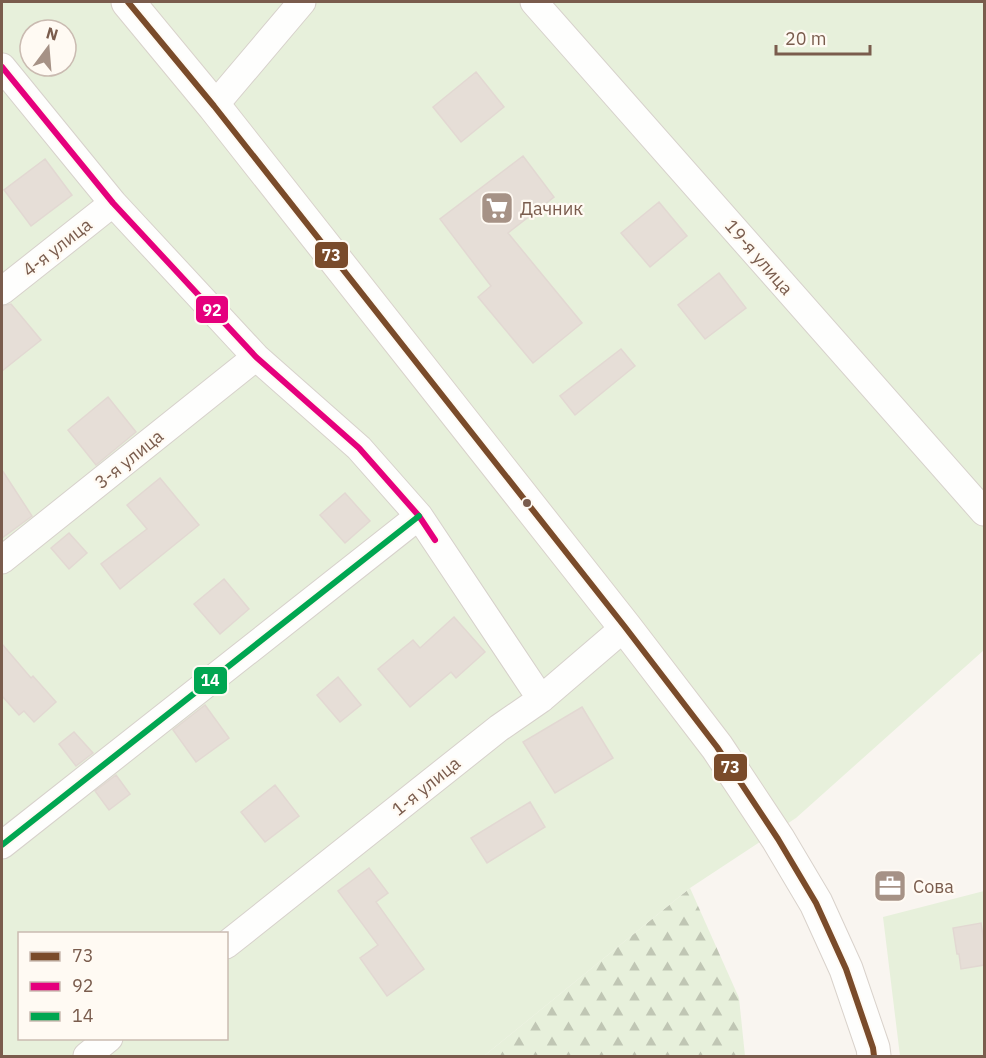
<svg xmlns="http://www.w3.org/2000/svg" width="986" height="1058" font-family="'IBM Plex Sans',sans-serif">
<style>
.forest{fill:url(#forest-firs)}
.garden{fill:#e7f0db;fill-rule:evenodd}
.building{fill:#e6ded7;stroke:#e2d8d2;stroke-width:1.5}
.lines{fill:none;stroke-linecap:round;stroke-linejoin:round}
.street-casing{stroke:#d7d1cb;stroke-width:29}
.secondary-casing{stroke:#d9d2cb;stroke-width:35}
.street{stroke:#fefefd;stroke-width:27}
.secondary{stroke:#fefefd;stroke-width:33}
.bus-1-casing{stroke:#fffaf3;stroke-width:10}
.bus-2-casing{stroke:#fffaf3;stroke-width:10}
.bus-3-casing{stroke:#fffaf3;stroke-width:10}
.bus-1{stroke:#7a4b2a;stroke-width:6}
.bus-2{stroke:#e5007d;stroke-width:6}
.bus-3{stroke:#00a651;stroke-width:6}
.bus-dot{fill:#7a5c4d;stroke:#fffaf3;stroke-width:2}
.labels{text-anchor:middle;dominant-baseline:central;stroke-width:4.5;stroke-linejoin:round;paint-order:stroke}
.poi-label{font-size:18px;fill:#7a5c4d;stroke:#fffaf3;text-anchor:start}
.street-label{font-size:18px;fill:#7a5c4d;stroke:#fffaf3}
.line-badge{stroke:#fffaf3;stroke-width:2}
.badge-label{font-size:16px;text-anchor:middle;font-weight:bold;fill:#fff}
</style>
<defs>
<pattern id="forest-firs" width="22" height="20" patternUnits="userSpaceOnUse" patternTransform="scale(1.5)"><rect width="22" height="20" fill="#e7f0db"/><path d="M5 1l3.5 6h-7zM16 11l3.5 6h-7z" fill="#c0c6b4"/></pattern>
</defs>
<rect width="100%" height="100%" fill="#f9f5f0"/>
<!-- forest -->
<path class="forest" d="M690 888 739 998 745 1056H484Z"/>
<!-- garden -->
<path class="garden" d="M2 2H984V650L796 818 690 888 484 1056H2ZM30 30H66V66H30ZM20 934H226V1038H20Z
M984 891V1056H900L883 917Z"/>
<!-- building -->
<path class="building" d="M476 72 504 107 461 142 433 107Z
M523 156 554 197 508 233 582 323 533 363 478 297 491 286 440 219Z
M45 159 72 195 31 226 4 190Z
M659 202 687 236 650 267 621 233Z
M719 273 746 308 705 339 678 305Z
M11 304 41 340 2 371V306Z
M621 349 635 366 575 415 560 396Z
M108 397 136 432 96 465 68 430Z
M2 470 32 516 2 538Z
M160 478 199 525 120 589 101 564 147 529 127 505Z
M345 493 370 521 345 543 320 515Z
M69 533 87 553 69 569 51 548Z
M224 579 249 609 220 634 194 604Z
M454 617 485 652 456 678 451 672 410 707 378 669 413 640 420 648Z
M2 644 31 678 33 676 56 702 34 722 24 711 19 715 2 696Z
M338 677 361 705 340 722 317 695Z
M205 705 229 738 196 762 173 730Z
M582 707 613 758 555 793 523 742Z
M74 732 93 753 76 766 59 744Z
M116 775 130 794 109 810 95 791Z
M275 785 299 816 265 842 241 812Z
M530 802 545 827 487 863 471 838Z
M369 868 388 893 376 902 424 969 387 996 360 958 378 945 338 891Z
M981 923 984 942V965L961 969 959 954H957L953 928Z"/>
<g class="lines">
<defs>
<path id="street" d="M534 2 984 512
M2 67 113 203 256 357 359 448 419 516 541 699
M214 106 302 2
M2 291 113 203
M2 560 256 357
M2 845 419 516
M226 945 499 728 541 699 625 627
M87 1056 109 1038"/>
<path id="secondary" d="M128 2 214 106 625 627 717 747 778 839 816 903 846 969 873 1048 874 1056"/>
</defs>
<!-- street casing -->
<use href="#street" class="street-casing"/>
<!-- secondary casing -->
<use href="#secondary" class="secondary-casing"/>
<!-- street -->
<use href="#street" class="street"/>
<!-- secondary -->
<use href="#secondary" class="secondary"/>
<defs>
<path id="bus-1" d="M128 2 214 106 625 627 717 747 778 839 816 903 846 969 873 1048 874 1056"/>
<path id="bus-2" d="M2 67 113 203 256 357 359 448 419 516 435 540"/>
<path id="bus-3" d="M2 845 419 516"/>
</defs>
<!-- bus-1 casing -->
<use href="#bus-1" class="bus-1-casing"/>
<!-- bus-2 casing -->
<use href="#bus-2" class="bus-2-casing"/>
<!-- bus-3 casing -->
<use href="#bus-3" class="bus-3-casing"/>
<!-- bus-1 -->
<use href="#bus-1" class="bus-1"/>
<!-- bus-2 -->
<use href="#bus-2" class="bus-2"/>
<!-- bus-3 -->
<use href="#bus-3" class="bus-3"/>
</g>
<!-- icons -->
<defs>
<symbol id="supermarket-square" viewBox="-11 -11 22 22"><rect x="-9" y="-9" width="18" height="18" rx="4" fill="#a69286" stroke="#fffaf3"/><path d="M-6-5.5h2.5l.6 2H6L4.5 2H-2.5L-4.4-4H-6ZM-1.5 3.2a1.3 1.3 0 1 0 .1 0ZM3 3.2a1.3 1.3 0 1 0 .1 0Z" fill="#fff"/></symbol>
<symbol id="office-square" viewBox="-11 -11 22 22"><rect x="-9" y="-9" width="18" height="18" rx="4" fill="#a69286" stroke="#fffaf3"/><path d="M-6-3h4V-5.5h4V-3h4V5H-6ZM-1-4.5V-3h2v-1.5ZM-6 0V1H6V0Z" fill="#fff"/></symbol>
</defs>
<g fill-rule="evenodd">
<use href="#supermarket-square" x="478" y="189" width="38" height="38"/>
<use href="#office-square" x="871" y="867" width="38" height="38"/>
</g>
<!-- markers -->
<circle class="bus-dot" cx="527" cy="503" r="5"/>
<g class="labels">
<!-- poi labels -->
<g class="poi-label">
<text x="520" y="208">Дачник</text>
<text x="913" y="886">Сова</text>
</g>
<!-- street labels -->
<g class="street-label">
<text transform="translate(57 247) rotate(-38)">4-я улица</text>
<text transform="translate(759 257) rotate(49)">19-я улица</text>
<text transform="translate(129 459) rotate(-39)">3-я улица</text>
<text transform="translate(426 786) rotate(-39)">1-я улица</text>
</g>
</g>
<g class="line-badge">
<rect x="314" y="241" width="35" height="28" rx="6" fill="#7a4b2a"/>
<rect x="195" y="295" width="34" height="29" rx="6" fill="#e5007d"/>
<rect x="193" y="666" width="35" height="29" rx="6" fill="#00a651"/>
<rect x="713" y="753" width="35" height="29" rx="6" fill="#7a4b2a"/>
</g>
<g class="badge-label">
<text x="331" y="261">73</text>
<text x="212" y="316">92</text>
<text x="210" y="686">14</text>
<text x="730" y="773">73</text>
</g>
<!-- border -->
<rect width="986" height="1058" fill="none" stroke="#7a5c4d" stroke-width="6"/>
<!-- legend -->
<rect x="18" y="932" width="210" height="108" fill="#fffaf3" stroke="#cabbb1" stroke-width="1.5"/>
<rect x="30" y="952" width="30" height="9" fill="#7a4b2a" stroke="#cabbb1" stroke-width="1.5"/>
<text x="72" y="962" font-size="18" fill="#7a5c4d">73</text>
<rect x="30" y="982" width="30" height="9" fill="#e5007d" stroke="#cabbb1" stroke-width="1.5"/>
<text x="72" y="992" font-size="18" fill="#7a5c4d">92</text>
<rect x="30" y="1012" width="30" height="9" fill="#00a651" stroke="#cabbb1" stroke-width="1.5"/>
<text x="72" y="1022" font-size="18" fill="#7a5c4d">14</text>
<!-- north arrow -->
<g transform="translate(48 48) rotate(16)"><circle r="28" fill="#fffaf3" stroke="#cabbb1" stroke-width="1.5"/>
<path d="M0-4.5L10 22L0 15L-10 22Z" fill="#a69286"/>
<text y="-9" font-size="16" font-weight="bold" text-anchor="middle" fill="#7a5c4d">N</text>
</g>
<!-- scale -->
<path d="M776 45v9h94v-9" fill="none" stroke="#7a5c4d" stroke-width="3"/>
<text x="785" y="45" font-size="18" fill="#7a5c4d" stroke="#fffaf3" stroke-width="4.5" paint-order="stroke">20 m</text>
</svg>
